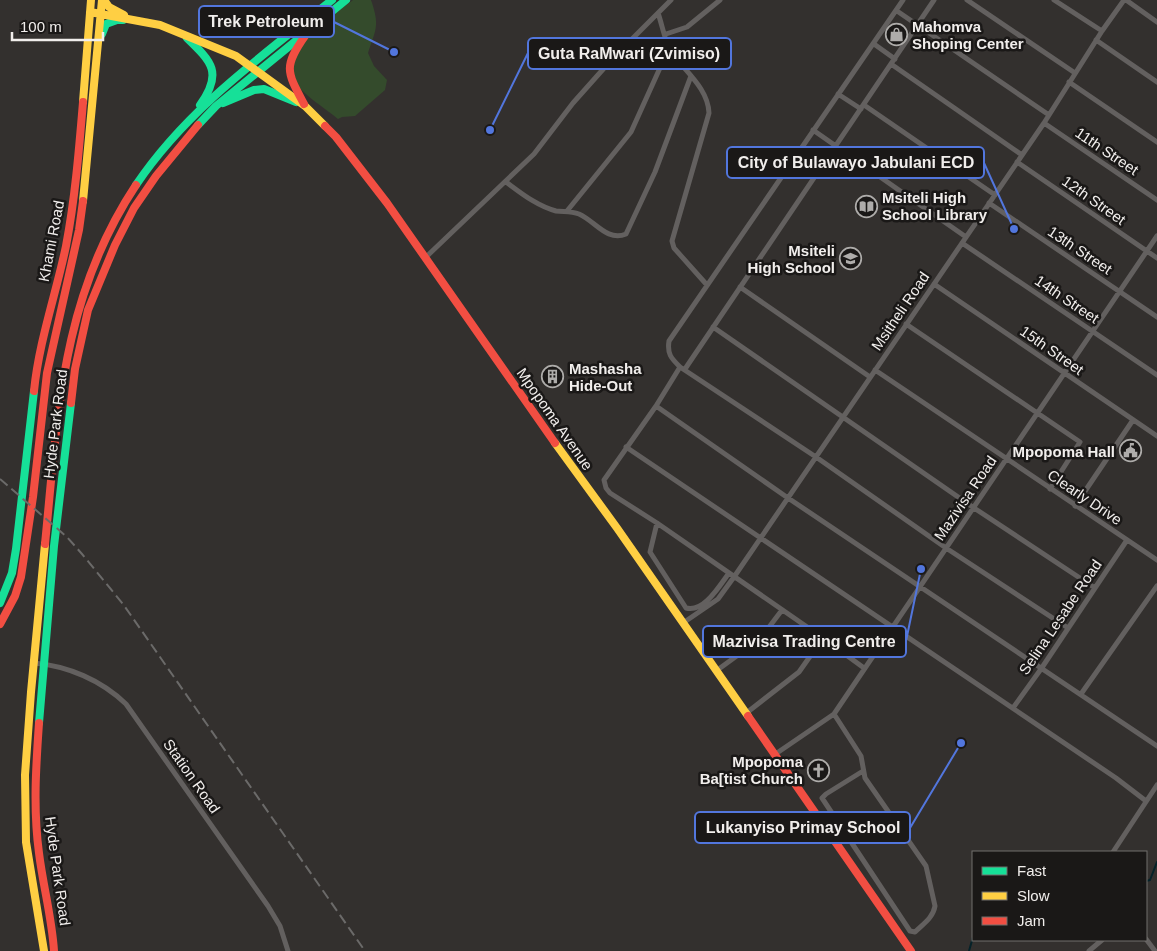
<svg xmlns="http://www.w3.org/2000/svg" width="1157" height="951" font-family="Helvetica,sans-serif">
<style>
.green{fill:#344b2c}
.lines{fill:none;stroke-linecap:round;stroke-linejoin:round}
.stream{stroke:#052229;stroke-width:2}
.street{stroke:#63605f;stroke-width:5}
.fast{stroke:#16e098;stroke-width:8}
.slow{stroke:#ffcf43;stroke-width:8}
.jam{stroke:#f24e42;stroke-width:8}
.rail{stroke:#6b6a69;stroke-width:2;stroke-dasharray:10 5;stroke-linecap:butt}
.labels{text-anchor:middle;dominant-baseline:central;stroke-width:5;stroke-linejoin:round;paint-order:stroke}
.poi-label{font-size:15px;font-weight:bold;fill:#f1eeec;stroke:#1a1817;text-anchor:start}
.street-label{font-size:15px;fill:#f1eeec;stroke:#1a1817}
.leader{fill:none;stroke:#5276dd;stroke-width:2}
.callout-dot{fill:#5276dd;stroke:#1a1817;stroke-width:2}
.callout{fill:#1a1817;stroke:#5276dd;stroke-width:2}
.callout-label{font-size:16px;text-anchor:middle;font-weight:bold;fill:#f1eeec}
</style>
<rect width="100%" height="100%" fill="#33302e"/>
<!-- green -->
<path class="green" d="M353 0H371C380 26 376 29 368 53L374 66 387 80 385 90 355 116 342 117 338 119C325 108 303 95 294 81 277 53 334 14 353 0Z"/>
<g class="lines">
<!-- stream -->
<path class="stream" d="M1146 881 1150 880 1157 862
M969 951 973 937"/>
<!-- street -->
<path class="street" d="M903 0 669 341C667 354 671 358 680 367L816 457 946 548 1068 628
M967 0 1075 73
M1054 0 1102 31
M1126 0 1157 22
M897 11 1049 115
M658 13C661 21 666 44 670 50 683 70 708 87 709 113L672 241 674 248 707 285
M666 34 687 27 720 0
M1096 40 1157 82
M874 44 895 59
M891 64 1022 155
M1069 82 1157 142
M838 94 861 109
M864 105 995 195
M1044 123 1157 200
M813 130 966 237
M1017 162 1157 258
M506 182C521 193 537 206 556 211 564 212 571 211 579 214 595 221 607 242 626 234L655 172 691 76
M989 203 1157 317
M567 211 631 132 669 48
M962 243 1157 375
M426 257 534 154 573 103 614 57 671 0
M934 284 1157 436
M740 287 870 377
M906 324 1080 442 1050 489
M713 327 974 508 1095 588
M680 367 656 406 604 480 606 488 610 493 657 523 823 638 864 668
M685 369 934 0
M875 370 1157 560
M656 406 788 498 1157 746
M626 447 1116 778 1146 801
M1075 506 1133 420
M657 523 650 552 686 608C704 613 720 585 729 573
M683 623 718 599 734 577 1044 123 1102 31 1124 0
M34 663C68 666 101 680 126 704L268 906 280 926 288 951
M716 671 760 639 782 610
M1081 694 1157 586
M1013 708 1041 669 1127 540
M745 714 799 672 823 638
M834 714 861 756 865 778 926 866 935 906C933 918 923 924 915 932L910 931 822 798 826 794 863 771
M774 755 834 714 1157 236
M1113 852 1157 785
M1146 939 1155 951
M1089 951 1102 940"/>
<!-- fast -->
<path class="fast" d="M102 34 106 24 117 20H123
M187 38C212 62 223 73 200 105
M223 103 254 90 264 89 296 102
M198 125 216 106 346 0
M136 185C187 109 262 56 332 0
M0 603 12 573 16 549 34 391
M39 723 54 546 71 403"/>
<!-- slow -->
<path class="slow" d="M104 0 109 7 124 15
M90 12 160 25 236 56 305 106 325 126
M83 102 91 0
M83 201 102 0
M555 443 617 528 748 716
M44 951 26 842 25 775 31 692 45 544"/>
<!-- jam -->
<path class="jam" d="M304 104C287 72 283 67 305 36
M325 126 336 137 387 203 555 443
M34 391C39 341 56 294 66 246 75 199 79 150 83 102
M71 403 75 369 88 310 115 245 134 208 156 176 198 125
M45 544C58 414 61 298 136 185
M0 624 15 596 21 577 33 497 47 373 79 230 83 201
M748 716 911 951
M39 723C36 766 33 809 39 853 43 886 52 918 54 951"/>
<!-- rail -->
<path class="rail" d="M0 479 67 537 82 554 123 604 365 951"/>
</g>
<!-- icons -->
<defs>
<symbol id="shop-ring" viewBox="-11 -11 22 22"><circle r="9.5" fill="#1a1817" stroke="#aeacaa" stroke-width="1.5"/><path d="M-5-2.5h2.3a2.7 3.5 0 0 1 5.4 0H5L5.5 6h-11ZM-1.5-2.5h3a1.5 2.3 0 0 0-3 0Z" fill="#aeacaa"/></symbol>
<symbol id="library-ring" viewBox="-11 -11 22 22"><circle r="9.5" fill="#1a1817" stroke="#aeacaa" stroke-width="1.5"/><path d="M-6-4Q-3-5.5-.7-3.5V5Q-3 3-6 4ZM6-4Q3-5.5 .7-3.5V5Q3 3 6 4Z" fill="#aeacaa"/></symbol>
<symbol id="school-ring" viewBox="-11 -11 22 22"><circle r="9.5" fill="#1a1817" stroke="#aeacaa" stroke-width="1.5"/><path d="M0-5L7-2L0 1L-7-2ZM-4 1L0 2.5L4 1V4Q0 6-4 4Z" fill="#aeacaa"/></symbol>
<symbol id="building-ring" viewBox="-11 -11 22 22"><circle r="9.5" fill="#1a1817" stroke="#aeacaa" stroke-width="1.5"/><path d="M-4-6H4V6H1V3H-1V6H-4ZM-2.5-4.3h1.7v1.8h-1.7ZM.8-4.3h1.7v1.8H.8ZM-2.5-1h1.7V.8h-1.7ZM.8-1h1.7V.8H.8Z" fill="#aeacaa"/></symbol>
<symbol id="civic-ring" viewBox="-11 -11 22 22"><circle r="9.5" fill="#1a1817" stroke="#aeacaa" stroke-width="1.5"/><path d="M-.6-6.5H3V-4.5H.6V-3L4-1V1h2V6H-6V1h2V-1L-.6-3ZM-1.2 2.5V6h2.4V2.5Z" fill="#aeacaa"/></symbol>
<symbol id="church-ring" viewBox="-11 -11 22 22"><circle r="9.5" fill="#1a1817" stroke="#aeacaa" stroke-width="1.5"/><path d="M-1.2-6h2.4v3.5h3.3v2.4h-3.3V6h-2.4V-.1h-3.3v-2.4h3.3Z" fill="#aeacaa"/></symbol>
</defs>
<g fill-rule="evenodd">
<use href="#shop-ring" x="884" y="22" width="25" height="25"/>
<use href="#library-ring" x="854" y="194" width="25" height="25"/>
<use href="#school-ring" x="838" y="246" width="25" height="25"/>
<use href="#building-ring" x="540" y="364" width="25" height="25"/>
<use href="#civic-ring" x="1118" y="438" width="25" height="25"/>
<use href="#church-ring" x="806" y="758" width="25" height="25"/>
</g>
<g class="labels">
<!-- poi labels -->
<g class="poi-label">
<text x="912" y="26">Mahomva<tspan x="912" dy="17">Shoping Center</tspan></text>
<text x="882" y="197">Msiteli High<tspan x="882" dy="17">School Library</tspan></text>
<text x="835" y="250" text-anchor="end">Msiteli<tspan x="835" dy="17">High School</tspan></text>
<text x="569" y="368">Mashasha<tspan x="569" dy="17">Hide-Out</tspan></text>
<text x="1115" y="451" text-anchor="end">Mpopoma Hall</text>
<text x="803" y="761" text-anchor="end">Mpopoma<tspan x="803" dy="17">Ba[tist Church</tspan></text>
</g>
<!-- street labels -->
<g class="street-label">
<text transform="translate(1107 151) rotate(34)">11th Street</text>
<text transform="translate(1094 200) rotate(35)">12th Street</text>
<text transform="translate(51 241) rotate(-79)">Khami Road</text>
<text transform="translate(1080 250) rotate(34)">13th Street</text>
<text transform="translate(1067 299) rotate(34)">14th Street</text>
<text transform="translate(900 311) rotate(-56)">Msitheli Road</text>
<text transform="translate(1052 350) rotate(35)">15th Street</text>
<text transform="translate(555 419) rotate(55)">Mpopoma Avenue</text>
<text transform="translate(55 424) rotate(-83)">Hyde Park Road</text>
<text transform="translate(1085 497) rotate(34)">Clearly Drive</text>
<text transform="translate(965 498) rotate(-56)">Mazivisa Road</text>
<text transform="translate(1060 617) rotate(-56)">Selina Lesabe Road</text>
<text transform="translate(192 776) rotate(55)">Station Road</text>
<text transform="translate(58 871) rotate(82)">Hyde Park Road</text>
</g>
</g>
<!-- callouts -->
<path class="leader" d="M394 52L334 22M490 130L528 53M1014 229L984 163M921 569L906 641M961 743L910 828"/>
<g class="callout-dot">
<circle cx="394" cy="52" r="5"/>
<circle cx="490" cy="130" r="5"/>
<circle cx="1014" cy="229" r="5"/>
<circle cx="921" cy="569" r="5"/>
<circle cx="961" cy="743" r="5"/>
</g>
<g class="callout">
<rect x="199" y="6" width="135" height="31" rx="5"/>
<rect x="528" y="38" width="203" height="31" rx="5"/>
<rect x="727" y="147" width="257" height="31" rx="5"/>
<rect x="703" y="626" width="203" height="31" rx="5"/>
<rect x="695" y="812" width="215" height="31" rx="5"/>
</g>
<g class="callout-label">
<text x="266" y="27">Trek Petroleum</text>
<text x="629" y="59">Guta RaMwari (Zvimiso)</text>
<text x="856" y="168">City of Bulawayo Jabulani ECD</text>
<text x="804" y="647">Mazivisa Trading Centre</text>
<text x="803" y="833">Lukanyiso Primay School</text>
</g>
<!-- legend -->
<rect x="972" y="851" width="175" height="90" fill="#1a1817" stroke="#706e6c"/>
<rect x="982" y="867" width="25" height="8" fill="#16e098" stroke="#706e6c"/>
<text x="1017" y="876" font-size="15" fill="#f1eeec">Fast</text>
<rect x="982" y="892" width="25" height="8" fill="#ffcf43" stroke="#706e6c"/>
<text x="1017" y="901" font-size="15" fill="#f1eeec">Slow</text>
<rect x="982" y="917" width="25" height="8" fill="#f24e42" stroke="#706e6c"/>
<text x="1017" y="926" font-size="15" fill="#f1eeec">Jam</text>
<!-- scale -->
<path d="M12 32v8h91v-8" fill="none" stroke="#f1eeec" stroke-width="2.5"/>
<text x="20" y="32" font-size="15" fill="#f1eeec" stroke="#1a1817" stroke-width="4" paint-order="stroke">100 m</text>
</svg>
